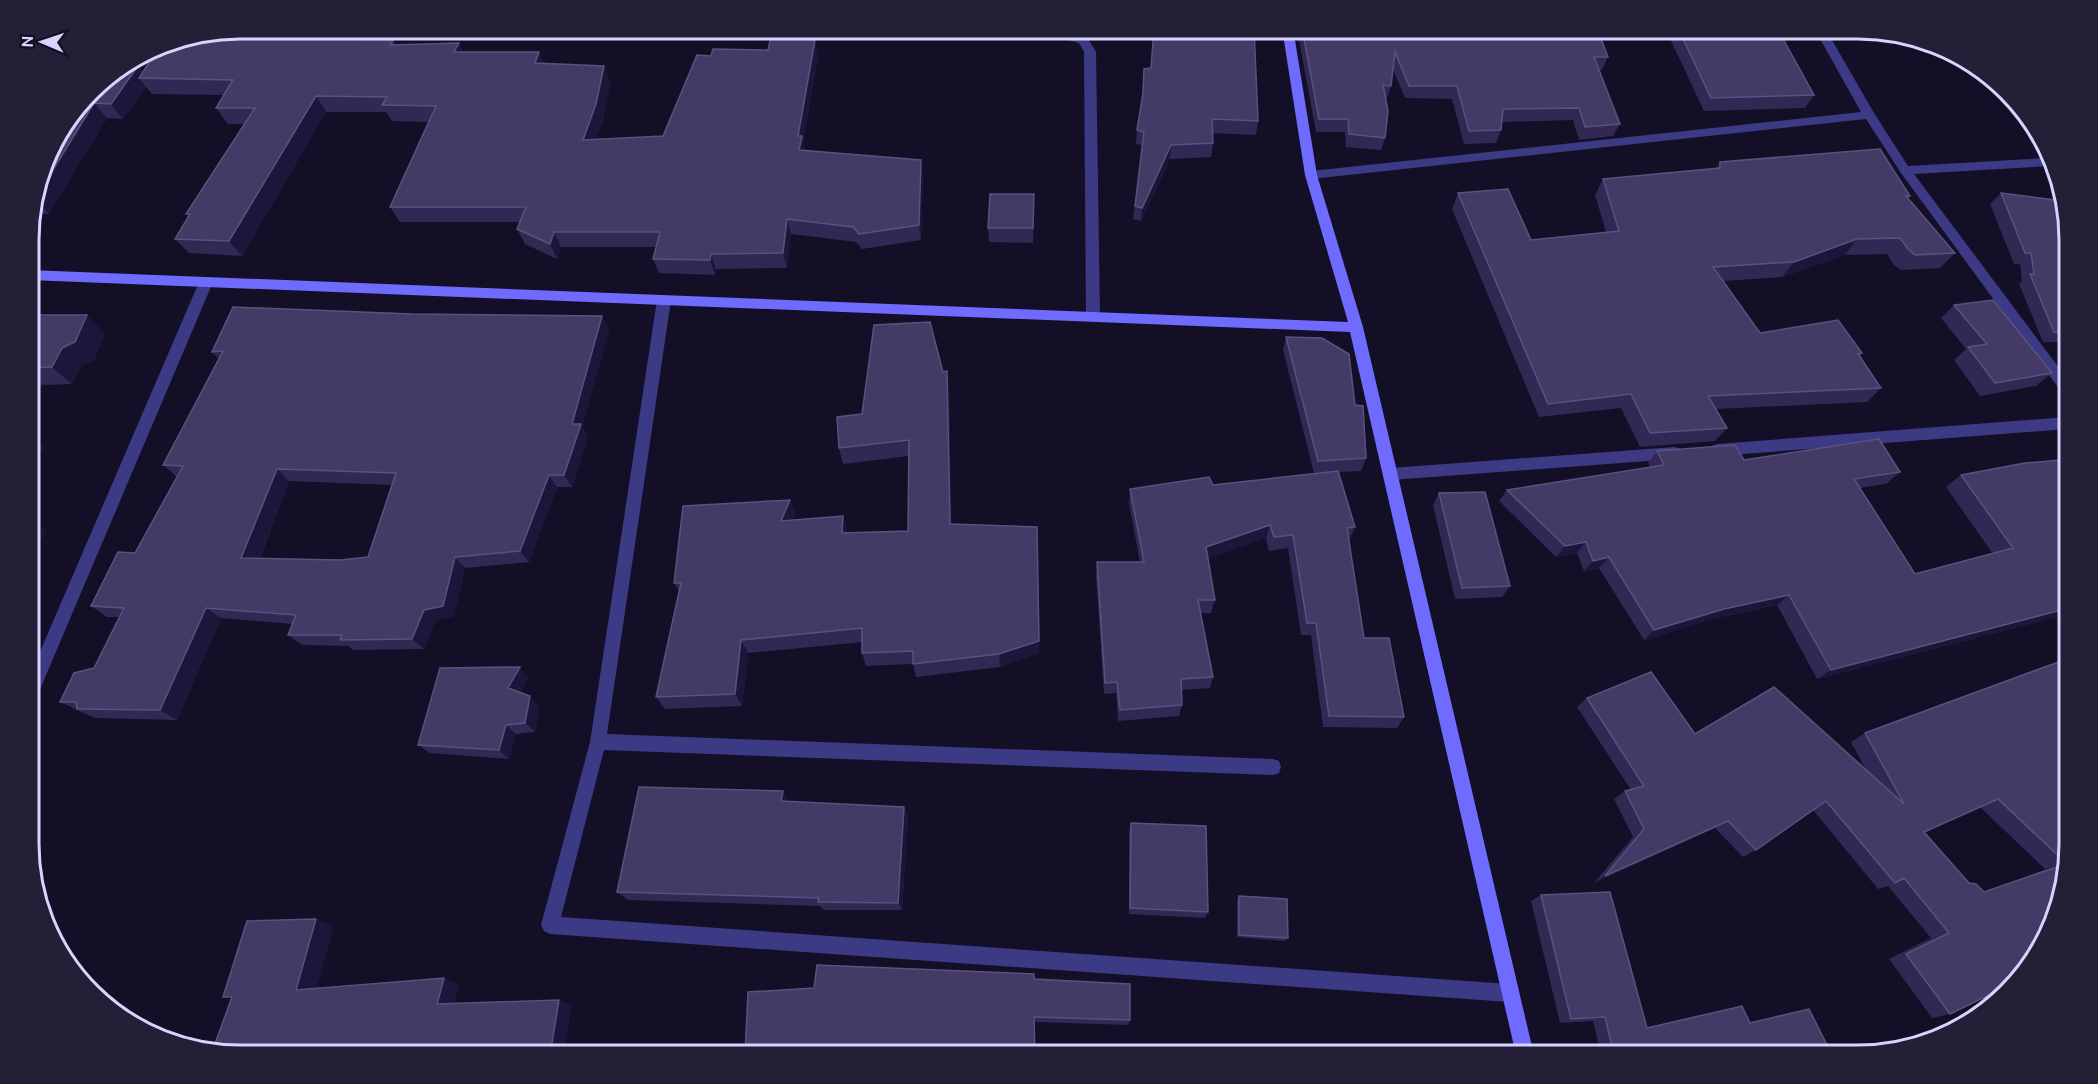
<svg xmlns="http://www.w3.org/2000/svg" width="2098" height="1084" font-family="Ubuntu,sans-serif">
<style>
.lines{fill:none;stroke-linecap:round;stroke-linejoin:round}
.street{fill:#3d3a85;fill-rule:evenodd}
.secondary{fill:#6f6bff;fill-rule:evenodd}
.wall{fill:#312854;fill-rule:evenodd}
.shaded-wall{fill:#1d163a}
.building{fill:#433a66;stroke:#5a527e;stroke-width:1.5;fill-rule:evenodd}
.rim{fill:none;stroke:#d9d4ff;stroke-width:3}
</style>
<rect width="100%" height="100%" fill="#130f26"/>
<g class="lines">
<!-- street -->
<path class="street" d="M913 28 1061 30 1087 37 1096 52 1100 317 1098 321H1088L1086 317 1084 52 1079 43 1061 38 918 32Z
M1814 28H1825L1874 113 1908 166 2047 158 2050 166 1914 174 2068 380V395L2063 394 1901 173 1866 119 1311 179 1305 175 1311 171 1861 112Z
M206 277 213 282 38 694 36 699 30 702V675L199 282Z
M664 295 671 300 607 734 1273 759 1279 761 1281 767 1279 773 1273 775 604 750 561 917 1509 984 1516 986 1518 993 1516 1000 1509 1002 550 934 544 931 541 925 590 742 657 300Z
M2068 417V429L1717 456 1712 454 1710 450 1712 446 1717 444Z
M1675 447 1680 449 1682 453 1680 457 1675 459 1391 480 1386 478 1384 474 1386 470 1391 468Z"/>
<!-- secondary -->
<path class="secondary" d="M1282 28H1293L1317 175 1363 327 1534 1055H1516L1350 332 29 280V270L1348 322 1305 175Z"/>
</g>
<!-- wall -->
<path class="wall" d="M240 28H245L248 33 312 31 317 39 393 40 396 45 463 52H539L544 64 604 66 610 82 603 120 595 140 663 136 711 56 768 50 808 40 818 56 803 143 805 151 923 176 921 240 862 249 856 242 791 234 787 268 716 269 715 275 659 273 653 259 656 247H561L557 259 525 244 517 229 520 222H400L390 207 429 122 392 121 386 112H326L242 256 189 253 175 239 189 216 186 214 245 124H228L216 108 224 95 152 94 146 87 123 119 107 118 49 214 33 213 50 146 100 81 138 66 143 72Z
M1302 28H1597L1608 57 1602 70H1599L1620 124 1613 136 1579 140 1573 120 1502 122 1501 130 1496 143 1464 144 1452 99 1405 98 1393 69 1391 86 1387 98H1386L1385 138 1381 150 1346 147 1345 132H1316L1299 40Z
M1665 28H1792L1777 29 1814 95 1805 108 1704 111Z
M1144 69 1258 121 1256 135 1213 133V143L1211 157 1170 159 1141 221 1133 219 1143 145 1136 144 1137 130 1142 99Z
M1720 162 1910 196 1908 199 1955 253 1940 268 1901 270 1894 265 1887 254 1845 255 1782 277 1723 281 1760 333 1862 353 1860 355 1881 388 1867 402 1716 409 1727 428 1715 441 1640 447 1621 408 1539 417 1452 209 1458 193 1531 240 1606 232 1595 195 1603 179 1716 168Z
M2001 193 2068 213V342H2043L2019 284 2022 281 2020 264H2014L1990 204Z
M1034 209 1033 243 989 242 988 228Z
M1954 305 2052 373 2036 386 1980 396 1954 360 1966 349 1941 318Z
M412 314 602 316 609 330 582 427 588 437 572 487H557L529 562 465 568 454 616 435 621 424 649 353 650 348 646 302 645 288 635 292 624 221 618 177 720 95 718 60 702 94 668 119 617H107L91 606 135 553 177 477 163 465 219 359 212 352ZM289 481 392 485 368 557 341 560 260 558Z
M29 315 105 333 94 360 82 365 72 384 43 385 29 396Z
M1286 337 1355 405 1366 458 1361 471 1338 472 1355 527 1349 541 1364 638 1404 717 1397 728 1323 727 1311 635H1301L1288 548 1269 551 1266 538 1208 558 1215 600 1211 613H1201L1213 677 1210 688 1181 690 1182 705 1179 716 1118 721 1116 693 1104 694 1096 576 1097 562H1140L1129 503 1130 489 1213 485 1314 473 1283 350Z
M947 371 949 388 951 524 1039 653 1000 667 916 677 913 664 866 666 862 653V642L748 653 742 706 665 709 656 697 679 591 674 583 796 514 793 520 843 516 847 533 908 531 909 456 843 464 839 448 862 414 943 372Z
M1657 451 1744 460 1900 472 1886 484 1860 488 1915 574 1993 554 1946 487 1961 475 2068 471 2069 614 1817 679 1777 605 1712 619 1644 640 1599 568 1584 571 1577 553 1556 557 1499 501 1507 490 1650 467 1648 463Z
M1439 493 1510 586 1502 597 1455 599 1433 505Z
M2069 658V844L2065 863 2045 869 1980 807 1924 832 1969 883 1984 892 2048 938 1988 1005 1983 998 1950 1014 1932 1018 1889 959 1931 938 1888 886 1878 889 1813 810 1756 850 1743 857 1715 828 1594 883 1633 837 1614 799 1625 791 1631 790 1577 707 1587 698 1695 734 1865 768 1851 742 1865 733Z
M529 677 520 692 539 706 535 732 516 734 509 759 430 753 418 745Z
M789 802 904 807 908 817 902 910H824L820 906 628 900 617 892Z
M1131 823 1208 912 1205 918 1129 914V831Z
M1541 895 1647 1028 1750 1023 1832 1055H1601L1593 1021 1560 1023 1531 901Z
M1239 896 1288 938 1285 941 1237 937V899Z
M1034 979 1130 1020 1128 1025 1035 1022Z"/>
<!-- shaded-wall -->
<path class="shaded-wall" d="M240 28H245L250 37 232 33 234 30Z
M312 31 322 47 308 39Z
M815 40 818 56 803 143 805 152 799 150 798 136Z
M459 43 467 59 454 52Z
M539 52 546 68 535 63Z
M138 66 149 78H139L146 87 123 119 111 104Z
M604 66 610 82 603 120 589 156 583 140Z
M316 96 326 112 242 256 229 241Z
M94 103 107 118 49 214 36 200 37 196Z
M1171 145 1170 159 1141 221 1142 208Z
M921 160 923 176 921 240 919 225Z
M787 219 791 234 787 268 783 253Z
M554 232 561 247 557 259 550 244Z
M1857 239 1845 255 1782 277 1794 262Z
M711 254 716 269 715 275 710 260Z
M87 315 105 333 94 360 82 365 72 384 52 367 62 348Z
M602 316 609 330 582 427 588 437 572 487 564 475 572 424Z
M947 371 949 388 952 538 950 524Z
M29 374 43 385 29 396Z
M29 436 44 447 30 472Z
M277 469 289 481 255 569 241 558Z
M549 475 557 487 529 562 520 551Z
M790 500 796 514 787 536 781 521Z
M843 516 847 531V547L842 533Z
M30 519 46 530 30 561Z
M1270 525 1266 538 1202 560 1206 547Z
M1037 527 1039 653 1000 667 999 654Z
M1586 542 1577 553 1556 557 1565 546Z
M455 557 465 568 454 616 435 621 424 649 412 639 424 610Z
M1609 557 1599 568 1584 571 1593 561Z
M1789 595 1777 605 1712 619 1644 640 1654 630 1724 609Z
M206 608 221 618 177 720 160 710Z
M2069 608V614L1817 679 1831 670Z
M741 640 748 653 742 706 735 694Z
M520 667 529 677 518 697 508 688Z
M530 696 539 706 535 732 525 723Z
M506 725 516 734 509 759 499 750Z
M783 791 789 802 781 801Z
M904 807 908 817 902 910 898 903Z
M1728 821 1715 828 1594 883 1605 876Z
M316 919 334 926 315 995 296 990Z
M444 978 459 984 453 1009 437 1004Z
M559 1000 572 1005 564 1055H550Z"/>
<!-- building -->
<path class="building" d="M773 28H806L808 40H815L798 136H802L799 150 921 160 919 225 859 234 853 227 787 219 783 253 711 254 710 260 653 259 660 232H554L550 244 517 229 526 207H390L436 106 382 105 387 97 316 96 229 241 175 239 190 214H186L255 108H216L233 80 139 78 161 44 234 30 232 33 312 31 308 39 393 40 390 45 459 43 454 52H539L535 63 604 66 596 104 583 140 663 136 697 55 711 56 713 49 768 50Z
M1154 28H1254L1258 121 1212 119 1213 143 1171 145 1142 208 1135 206 1144 132 1137 130 1143 93 1144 69 1151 68Z
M1302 28H1597L1608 57H1594L1620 124 1585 127 1579 108 1503 109 1501 130 1469 131 1457 86H1409L1395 52 1391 86 1383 85 1388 111 1385 138 1349 134 1348 119H1319Z
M1678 28H1777L1814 95 1711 98Z
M127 65 138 66 111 104 94 103 37 196 50 146 100 81Z
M1880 149 1910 196H1906L1955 253 1915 255 1908 249 1900 238 1857 239 1794 262 1713 267 1760 333 1838 320 1862 353 1858 354 1881 388 1708 396 1727 428 1650 433 1631 394 1548 404 1458 193 1508 189 1531 240 1619 231 1603 179 1720 168V162Z
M2001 193 2063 201 2068 213V332H2054L2030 274H2034L2031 253H2025Z
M990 194H1034L1033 228H988Z
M1993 300 2052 373 1995 383 1968 347 1987 344 1954 305Z
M233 307 412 314 602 316 572 424H581L564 475H549L520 551 455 557 443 606 424 610 412 639 340 640 342 635H288L296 615 206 608 160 710 77 709 76 702H60L74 673 94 668 124 608 91 606 118 552 135 553 183 466 163 465 223 351 212 352ZM277 469 396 473 368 557 341 560 241 558Z
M29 315H87L75 342 62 348 52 367 29 368Z
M930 322 943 372 947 371 950 524 1037 527 1039 641 999 654 913 664V651L862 653V628L741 640 735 694 656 697 681 583H674L683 506 790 500 781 521 843 516 842 533 908 531 909 440 839 448 837 417 862 414 874 325Z
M1286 337 1322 338 1349 354 1355 405 1363 406 1366 458 1318 461Z
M1879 439 1900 472 1854 479 1915 574 2013 548 1961 475 2025 463 2060 460 2068 471 2069 608 1831 670 1789 595 1724 609 1654 630 1609 557 1593 561 1586 542 1565 546 1507 490 1664 465 1657 451 1735 445 1744 460Z
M1338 471 1355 527 1347 528 1364 638H1389L1404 717 1329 716 1316 623H1307L1293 535 1274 537 1270 525 1206 547 1215 600H1198L1213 677 1181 679 1182 705 1120 710 1117 682 1105 683 1097 562H1144L1130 489 1209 477 1213 485Z
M1485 492 1510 586 1462 588 1439 493Z
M2069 658V844L2065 862 1998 799 1924 832 1969 883 1976 884 1984 892 2065 864 2048 938 2000 991 1999 990 1950 1014 1906 954 1949 933 1904 878 1895 883 1826 801 1756 850 1728 821 1605 876 1644 829 1625 791 1644 786 1587 698 1651 672 1695 734 1774 687 1904 804 1865 733Z
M520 667 508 688 530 696 525 723 506 725 499 750 418 745 440 668Z
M639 787 783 791 781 801 904 807 898 903 818 902 819 898 617 892Z
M1131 823 1206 826 1208 912 1130 908Z
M1610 892 1647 1028 1742 1006 1750 1023 1809 1009 1832 1055H1614L1605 1017 1571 1019 1541 895Z
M1239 896 1287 899 1288 938 1239 935Z
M316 919 296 990 444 978 437 1004 559 1000 550 1055 240 1056 213 1049 232 997H223L247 921Z
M817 965 1034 974V979L1130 984V1020L1034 1017 1035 1055H745L748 992 814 988Z"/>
<!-- crop -->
<path d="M0 0H2098V1084H0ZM240 39H1858A201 201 0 0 1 2059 240V844A201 201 0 0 1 1858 1045H240A201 201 0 0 1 39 844V240A201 201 0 0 1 240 39Z" fill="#231f37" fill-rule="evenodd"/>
<path class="rim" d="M240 39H1858A201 201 0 0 1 2059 240V844A201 201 0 0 1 1858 1045H240A201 201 0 0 1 39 844V240A201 201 0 0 1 240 39Z"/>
<!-- north arrow -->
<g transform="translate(42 42) rotate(272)" stroke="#130f26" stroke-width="4.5" paint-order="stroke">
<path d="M0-4.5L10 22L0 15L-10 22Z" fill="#d9d4ff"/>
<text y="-9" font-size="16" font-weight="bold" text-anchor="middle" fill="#d9d4ff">N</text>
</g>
</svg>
